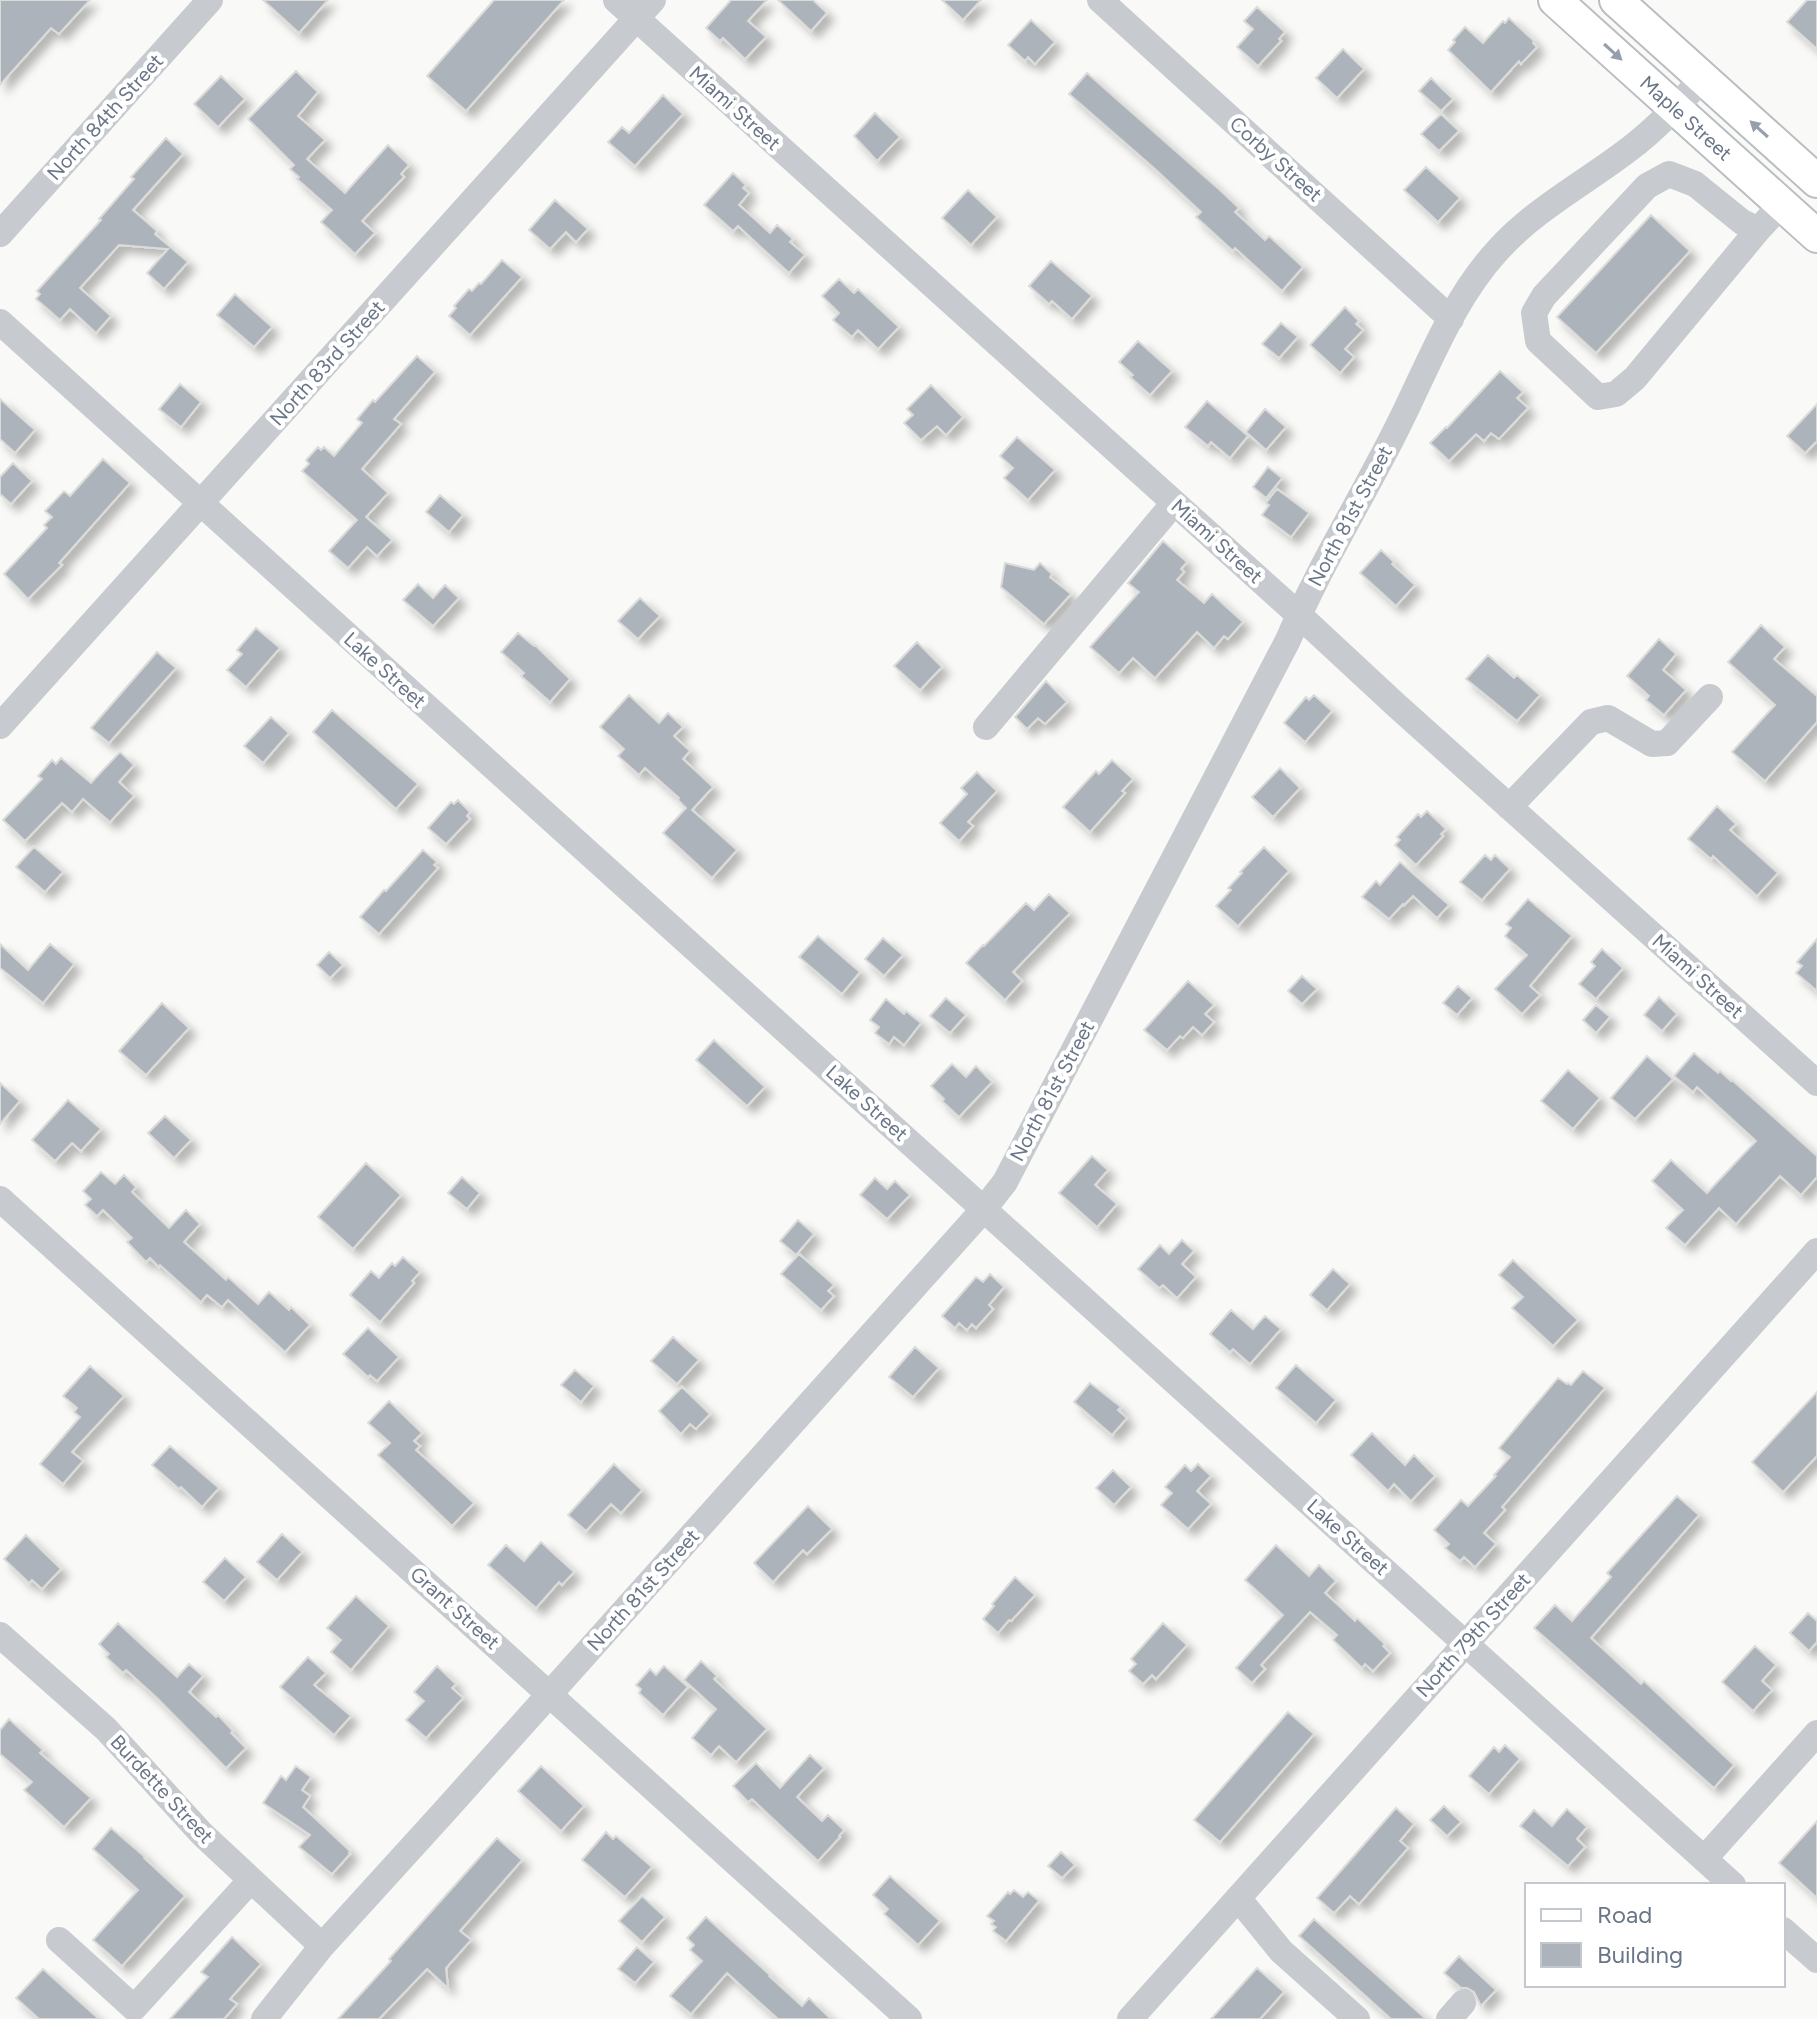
<svg xmlns="http://www.w3.org/2000/svg" width="1817" height="2019" font-family="Figtree,sans-serif">
<style>
.building{fill:#adb3bb;stroke:#dbdbd9;stroke-width:2;filter:url(#shadow)}
.lines{fill:none;stroke-linecap:round;stroke-linejoin:round}
.major-casing{stroke:#babdc2;stroke-width:36}
.minor{stroke:#c7cace;stroke-width:26}
.major{stroke:#fff;stroke-width:32}
.oneway{fill:#969fac}
.labels{text-anchor:middle;dominant-baseline:central;stroke-width:8;stroke-linejoin:round;paint-order:stroke}
.street-label{font-size:20px;fill:#697688;stroke:#fff}
</style>
<defs>
<filter id="shadow"><feDropShadow dx="7" dy="7" stdDeviation="4" flood-color="#0004"/></filter>
</defs>
<rect width="100%" height="100%" fill="#f9faf7"/>
<!-- building -->
<path class="building" d="M0 0H90L59 34 51 28 0 85Z
M263 0H328L299 33Z
M494 0H564L466 111 427 76Z
M731 0H767L748 21 766 37 745 59 723 38 720 41 706 28Z
M778 0H813L827 13 811 31Z
M942 0H981L963 20Z
M1807 0H1817V49L1787 22Z
M1257 7 1285 32 1279 39 1281 41 1258 66 1237 47 1253 29 1244 21Z
M1509 18 1534 41 1533 43 1537 47 1521 64 1519 61 1491 92 1448 50 1455 42 1453 40 1465 27 1483 43 1503 21 1505 23Z
M1031 20 1055 42 1035 64 1028 57 1025 61 1008 45Z
M1343 49 1364 69 1337 98 1316 78Z
M296 71 318 92 298 116 325 140 307 159 345 193 388 145 409 165 401 174 404 177 362 221 375 233 355 254 321 222 332 210 297 179 299 177 290 169 294 165 248 119Z
M1087 73 1221 191 1239 208 1235 212 1265 240 1269 236 1303 267 1282 291 1235 248 1233 251 1196 217 1201 212 1155 169 1069 94Z
M221 76 245 99 218 127 194 104Z
M1431 78 1453 99 1441 111 1419 91Z
M663 95 683 114 635 166 608 142 622 127 629 133Z
M875 113 900 137 877 161 854 136Z
M1441 114 1459 131 1439 151 1421 134Z
M166 138 183 154 133 210 157 231 155 234 188 262 164 289 147 273 168 249 119 245 80 288 111 316 96 333 70 309 60 320 36 299 40 294 37 291 101 220 99 219 134 179 131 177Z
M1426 167 1460 198 1438 222 1404 190Z
M733 173 746 185 743 188 749 193 739 205 770 233 777 225 793 239 790 242 805 255 789 273 738 226 733 231 704 205Z
M968 190 997 217 971 245 942 218Z
M555 200 588 229 576 242 566 232 550 249 529 230Z
M1651 215 1690 251 1596 353 1557 317Z
M502 260 522 277 470 335 449 316 456 308 454 306 469 289 472 291 479 283 481 284Z
M1051 261 1092 296 1072 319 1052 301 1049 304 1029 286Z
M839 279 854 293 858 289 899 327 878 349 858 330 852 337 833 320 839 313 822 296Z
M235 294 272 327 254 347 217 315Z
M1345 307 1359 321 1356 324 1363 330 1345 349 1354 357 1340 373 1310 345Z
M1281 323 1298 337 1279 358 1262 344Z
M1138 341 1172 371 1150 395 1130 377 1133 375 1119 362Z
M417 356 435 372 394 419 401 424 362 469 388 493 366 517 392 540 377 556 367 547 348 568 329 551 357 520 302 471 309 464 306 460 318 447 321 450 324 447 334 456 362 423 357 419 373 400 375 402Z
M1500 371 1523 392 1517 398 1528 408 1499 439 1491 433 1484 441 1476 434 1449 461 1430 443 1446 427 1447 428Z
M180 384 201 402 181 427 159 409Z
M931 385 963 417 946 435 937 426 921 440 904 423 913 415 907 409Z
M0 399 35 430 15 453 0 439Z
M1207 401 1248 436 1230 458 1211 442 1208 446 1185 427Z
M1817 404V441L1805 453 1787 436Z
M1265 409 1286 427 1266 450 1246 432Z
M1017 437 1055 470 1028 500 1004 478 1013 468 1000 456Z
M103 459 130 483 59 563 62 565 28 599 4 574 47 528 44 525 52 517 45 511 64 491 70 496Z
M13 463 32 481 11 504 0 494V477Z
M1268 467 1282 478 1266 498 1253 487Z
M1277 489 1309 513 1291 537 1262 515 1269 505 1266 503Z
M440 495 463 515 449 532 426 512Z
M1163 541 1187 562 1181 569 1184 572 1177 580 1204 603 1212 594 1243 622 1228 639 1224 636 1214 648 1197 632 1155 678 1133 658 1119 673 1090 647 1139 592 1128 583Z
M1381 550 1394 562 1392 564 1415 585 1396 606 1360 573Z
M1005 563 1034 570 1040 563 1052 574 1050 577 1071 594 1044 624 1001 587Z
M418 584 433 598 445 585 459 598 433 626 403 600Z
M640 598 660 616 638 639 618 621Z
M1761 625 1785 647 1774 659 1817 696V722L1765 781 1732 752 1775 705 1728 662Z
M256 628 280 648 246 687 227 670 242 654 237 650Z
M518 633 534 646 535 645 570 679 550 702 521 676 524 673 501 652Z
M1659 639 1676 654 1663 670 1686 690 1664 715 1646 700 1649 696 1627 676Z
M917 642 942 667 920 690 894 666Z
M157 652 176 668 109 743 91 728Z
M1488 655 1514 678 1517 675 1540 695 1517 721 1466 679Z
M1046 681 1067 702 1045 724 1038 718 1027 729 1015 717Z
M629 695 659 723 668 713 683 727 674 736 690 751 683 759 713 787 692 810 737 850 712 878 663 833 686 808 678 800 679 798 645 768 639 775 618 756 624 749 600 727Z
M1314 695 1332 711 1305 742 1284 723 1306 697 1309 700Z
M332 710 418 784 396 809 313 732Z
M271 717 289 733 263 763 244 746Z
M120 752 134 765 119 782 134 796 110 822 83 799 72 812 62 803 25 841 3 820 42 779 38 776 52 760 56 764 61 758 91 783Z
M1112 760 1133 779 1122 791 1125 793 1090 832 1063 807 1096 771 1099 774Z
M1280 768 1300 788 1273 817 1252 797Z
M977 772 997 791 968 822 973 826 959 841 940 823 967 794 961 788Z
M458 800 470 812 467 816 470 819 446 844 428 828 451 802 454 804Z
M1717 806 1736 824 1730 830 1778 873 1757 896 1713 856 1711 859 1688 839Z
M1427 811 1446 829 1441 834 1443 836 1416 865 1395 845 1400 840 1397 837 1418 814 1421 817Z
M34 847 63 872 45 892 16 867Z
M1264 847 1289 871 1238 926 1216 906 1231 890 1228 888 1242 873 1240 872Z
M423 850 437 862 434 865 438 868 379 934 360 917 384 890 386 891Z
M1485 855 1491 860 1495 855 1510 869 1482 900 1460 882Z
M1400 862 1449 905 1437 918 1413 896 1404 905 1403 904 1389 919 1362 897 1376 881 1380 885Z
M1049 894 1070 913 1013 972 1022 981 1005 1000 966 963 983 945 984 946 1026 903 1034 910Z
M1528 899 1572 936 1530 986 1540 995 1522 1014 1495 989 1527 955 1505 936 1511 928 1506 924Z
M818 936 860 972 842 994 799 957Z
M883 938 903 955 884 976 865 959Z
M1817 939V991L1796 973 1802 966 1797 962Z
M0 944 28 970 50 944 74 964 43 1003 0 968Z
M1602 949 1623 968 1596 999 1579 984 1595 966 1591 962Z
M329 952 343 965 330 978 317 965Z
M1302 976 1317 989 1302 1004 1288 991Z
M1188 981 1214 1005 1205 1014 1214 1022 1202 1035 1193 1027 1183 1038 1180 1036 1167 1050 1144 1030Z
M1458 986 1472 998 1457 1015 1443 1003Z
M1659 997 1677 1014 1662 1031 1644 1015Z
M946 998 966 1015 950 1033 930 1016Z
M886 999 904 1014 906 1011 921 1023 904 1045 894 1037 889 1044 875 1033 879 1027 870 1020Z
M162 1003 189 1028 146 1075 119 1051Z
M1596 1005 1610 1017 1596 1033 1583 1020Z
M714 1040 765 1087 747 1106 696 1060Z
M1694 1053 1718 1073 1720 1071 1731 1081 1732 1080 1817 1156V1177L1801 1195 1780 1176 1736 1224 1719 1208 1685 1245 1666 1228 1683 1210 1652 1181 1671 1160 1707 1193 1756 1141 1697 1087 1693 1092 1674 1076Z
M1647 1056 1673 1079 1635 1119 1611 1098Z
M952 1064 966 1077 976 1066 992 1082 959 1117 942 1101 944 1099 931 1086Z
M1568 1070 1600 1098 1573 1129 1541 1101Z
M0 1083 20 1101 0 1124Z
M68 1100 101 1129 81 1151 72 1143 55 1161 32 1140Z
M165 1116 191 1140 174 1158 148 1133Z
M1092 1156 1108 1170 1095 1185 1117 1204 1097 1227 1059 1193Z
M366 1163 401 1195 353 1249 318 1217Z
M101 1172 115 1184 124 1175 136 1187 132 1192 169 1228 186 1210 200 1224 184 1242 226 1280 228 1277 258 1304 269 1292 289 1310 291 1307 310 1325 285 1352 228 1300 222 1307 207 1295 201 1302 160 1265 159 1267 150 1258 146 1262 127 1242 132 1238 103 1210 97 1216 85 1205 91 1199 83 1191Z
M462 1177 480 1193 467 1209 448 1193Z
M875 1178 887 1189 895 1181 910 1195 887 1219 860 1195Z
M798 1220 814 1234 796 1255 780 1241Z
M1182 1240 1194 1251 1182 1264 1196 1277 1177 1298 1163 1285 1159 1288 1138 1269 1160 1245 1169 1254Z
M799 1254 834 1285 828 1291 834 1296 821 1310 781 1274Z
M403 1257 420 1272 412 1281 414 1283 380 1322 350 1295 371 1271 379 1278 392 1263 395 1266Z
M1513 1260 1578 1320 1553 1346 1512 1308 1523 1297 1499 1275Z
M1333 1269 1350 1284 1327 1310 1310 1295Z
M990 1274 1004 1287 989 1305 993 1309 976 1328 972 1324 967 1330 959 1323 955 1328 942 1316 976 1277 983 1282Z
M1231 1310 1253 1329 1265 1316 1281 1329 1250 1364 1233 1349 1230 1352 1210 1334Z
M368 1328 399 1357 377 1381 370 1375 368 1377 343 1354Z
M673 1337 699 1360 677 1384 651 1361Z
M915 1347 939 1368 913 1397 889 1377Z
M1296 1365 1336 1400 1316 1423 1276 1388Z
M90 1366 124 1396 72 1452 83 1461 63 1484 40 1464 80 1417 74 1412 77 1408 63 1396Z
M575 1370 594 1386 581 1402 561 1385Z
M1583 1371 1605 1388 1502 1507 1505 1510 1484 1533 1496 1544 1475 1567 1464 1557 1460 1561 1445 1548 1449 1544 1434 1530 1461 1500 1468 1506 1496 1476 1494 1475 1510 1457 1499 1448 1558 1378 1567 1384 1568 1383 1571 1385Z
M1090 1383 1121 1407 1118 1410 1127 1418 1112 1435 1074 1402Z
M682 1387 710 1414 696 1429 690 1424 681 1434 659 1411Z
M1817 1392V1456L1783 1492 1752 1462Z
M389 1401 422 1433 414 1441 420 1446 416 1450 474 1503 452 1526 378 1455 390 1443 368 1423Z
M1372 1433 1405 1465 1414 1455 1435 1476 1411 1501 1394 1484 1388 1491 1351 1455Z
M170 1446 219 1488 202 1507 181 1487 179 1489 152 1465Z
M614 1464 642 1490 621 1513 611 1504 586 1531 568 1515Z
M1198 1464 1211 1476 1197 1491 1211 1504 1188 1529 1161 1505 1172 1493 1165 1487 1185 1465 1191 1471Z
M1113 1470 1131 1487 1114 1505 1096 1488Z
M1677 1496 1699 1515 1591 1638 1641 1684 1644 1681 1734 1765 1714 1788 1534 1628 1555 1605 1572 1621 1611 1577 1607 1573Z
M808 1506 832 1529 807 1554 803 1550 773 1582 754 1563Z
M282 1534 302 1552 277 1580 257 1562Z
M26 1535 61 1569 42 1589 32 1580 29 1583 4 1559Z
M541 1542 574 1572 562 1585 559 1582 536 1608 488 1565 506 1545 524 1561Z
M1276 1545 1309 1576 1319 1565 1336 1581 1325 1593 1355 1621 1357 1618 1385 1644 1383 1646 1390 1653 1373 1671 1365 1664 1362 1668 1333 1640 1337 1635 1310 1612 1261 1665 1265 1669 1252 1683 1236 1668 1283 1615 1245 1580Z
M225 1558 246 1577 224 1601 203 1582Z
M1015 1577 1035 1595 1011 1621 1009 1620 998 1633 983 1619 994 1606 992 1604Z
M356 1596 389 1626 351 1670 331 1652 341 1640 327 1628Z
M1808 1613 1817 1621V1642L1809 1651 1790 1633Z
M118 1623 177 1677 189 1664 203 1676 189 1692 216 1717 218 1715 233 1731 231 1733 246 1748 226 1768 157 1698 126 1670 123 1673 106 1657 109 1654 99 1644Z
M1163 1623 1187 1645 1156 1679 1152 1675 1143 1684 1129 1671 1136 1664 1131 1659Z
M1755 1646 1776 1665 1762 1681 1772 1690 1753 1711 1722 1682Z
M308 1657 326 1673 314 1685 351 1716 334 1735 280 1687Z
M701 1661 717 1676 714 1679 767 1729 736 1762 719 1746 711 1755 692 1738 716 1709 684 1680Z
M437 1666 456 1684 452 1688 463 1698 426 1738 406 1720 424 1701 414 1692Z
M664 1666 688 1687 663 1715 639 1693 641 1689 636 1685 650 1669 656 1675Z
M1288 1712 1314 1734 1220 1842 1194 1820Z
M9 1719 43 1750 40 1753 91 1798 64 1827 24 1790 32 1782 0 1754V1730Z
M1505 1745 1520 1759 1489 1794 1469 1776 1494 1747 1499 1752Z
M810 1755 824 1768 797 1797 822 1821 828 1815 844 1830 839 1836 840 1837 818 1861 752 1799 748 1802 733 1786 756 1763 780 1788Z
M296 1766 311 1777 302 1790 310 1796 303 1807 350 1851 349 1853 350 1854 332 1874 299 1847 310 1835 263 1803 281 1776 286 1780Z
M541 1766 584 1806 561 1831 518 1791Z
M1444 1806 1461 1822 1447 1836 1430 1820Z
M1396 1808 1414 1824 1400 1841 1408 1848 1359 1904 1350 1896 1334 1913 1317 1898Z
M1567 1809 1587 1827 1577 1839 1585 1847 1568 1866 1520 1826 1534 1810 1552 1826Z
M1817 1821V1898L1779 1863Z
M111 1828 145 1857 144 1858 185 1896 122 1966 93 1940 138 1890 93 1849Z
M606 1832 613 1839 616 1836 652 1867 625 1897 582 1860Z
M497 1838 522 1860 460 1931 471 1940 446 1968 448 1988 427 1969 379 2019H338L391 1961 389 1959Z
M1061 1852 1075 1865 1062 1878 1048 1866Z
M890 1876 940 1921 918 1945 884 1914 888 1909 873 1895Z
M1014 1890 1023 1897 1028 1892 1039 1901 1006 1941 993 1931 996 1927 991 1924 994 1921 987 1916 1008 1892 1010 1894Z
M642 1896 665 1917 642 1942 619 1921Z
M706 1917 770 1975 769 1976 802 2006 809 1998 831 2019H778L727 1973 691 2014 670 1996 702 1961 690 1950 694 1945 687 1938Z
M1314 1919 1426 2019H1391L1299 1936Z
M232 1937 261 1964 230 1999 237 2004 224 2019H170L208 1977 201 1972Z
M637 1947 654 1962 635 1983 618 1969Z
M1459 1956 1496 1990 1481 2006 1474 1992 1467 1988H1461L1444 1973Z
M1257 1968 1284 1992 1260 2019H1211Z
M43 1969 99 2019H39L16 1998Z"/>
<g class="lines">
<defs>
<path id="major" d="M1555 0 1817 236
M1616 0 1817 181"/>
</defs>
<!-- major casing -->
<use href="#major" class="major-casing"/>
<!-- minor -->
<path class="minor" d="M616 0 1299 615 1396 705 1817 1083
M1100 0 1451 319
M1758 230 1635 378 1616 394 1598 397 1538 341 1534 313 1544 296 1647 186 1669 174 1695 184 1742 222 1758 230 1782 204
M0 234 210 0
M0 322 1733 1885
M0 726 653 0
M986 727 1174 503
M1509 807 1591 722 1608 718 1652 744 1667 743 1710 697
M0 1199 909 2019
M0 1635 106 1729 202 1834 322 1946
M1704 1859 1817 1733
M1238 1898 1281 1951 1357 2019
M1783 1930 1817 1960
M59 1940 134 2008 251 1880
M264 2019 322 1946 443 1813 984 1209 1005 1182 1288 640C1318 569 1359 503 1394 434 1426 372 1450 302 1498 250 1535 209 1585 183 1628 150 1656 129 1679 104 1703 78
M1130 2019 1817 1251
M1449 2019 1463 2003"/>
<!-- major -->
<use href="#major" class="major"/>
</g>
<!-- one-way arrows -->
<defs><path id="oneway-solid" d="M-6-.8H1V-3.2L6.5 0L1 3.2V.8H-6Z" transform="scale(2)"/></defs>
<g class="oneway">
<use href="#oneway-solid" transform="translate(1613 52) rotate(42)"/>
<use href="#oneway-solid" transform="translate(1759 129) rotate(-138)"/>
</g>
<g class="labels">
<!-- street labels -->
<g class="street-label">
<text transform="translate(735 108) rotate(42)">Miami Street</text>
<text transform="translate(105 117) rotate(-48)">North 84th Street</text>
<text transform="translate(1686 118) rotate(42)">Maple Street</text>
<text transform="translate(1276 159) rotate(42)">Corby Street</text>
<text transform="translate(327 363) rotate(-48)">North 83rd Street</text>
<text transform="translate(1350 516) rotate(-62)">North 81st Street</text>
<text transform="translate(1217 541) rotate(42)">Miami Street</text>
<text transform="translate(385 670) rotate(42)">Lake Street</text>
<text transform="translate(1698 976) rotate(42)">Miami Street</text>
<text transform="translate(1052 1091) rotate(-62)">North 81st Street</text>
<text transform="translate(867 1103) rotate(42)">Lake Street</text>
<text transform="translate(1348 1537) rotate(42)">Lake Street</text>
<text transform="translate(643 1590) rotate(-48)">North 81st Street</text>
<text transform="translate(455 1608) rotate(42)">Grant Street</text>
<text transform="translate(1473 1635) rotate(-48)">North 79th Street</text>
<text transform="translate(162 1789) rotate(47)">Burdette Street</text>
</g>
</g>
<!-- legend -->
<rect x="1525" y="1883" width="260" height="104" fill="#ffffff" stroke="#c3c8cf" stroke-width="2"/>
<rect x="1541" y="1909" width="40" height="12" fill="#ffffff" stroke="#c3c8cf" stroke-width="2"/>
<text x="1597" y="1923" font-size="24" fill="#697688">Road</text>
<rect x="1541" y="1943" width="40" height="24" fill="#adb3bb" stroke="#c3c8cf" stroke-width="2"/>
<text x="1597" y="1963" font-size="24" fill="#697688">Building</text>
</svg>
